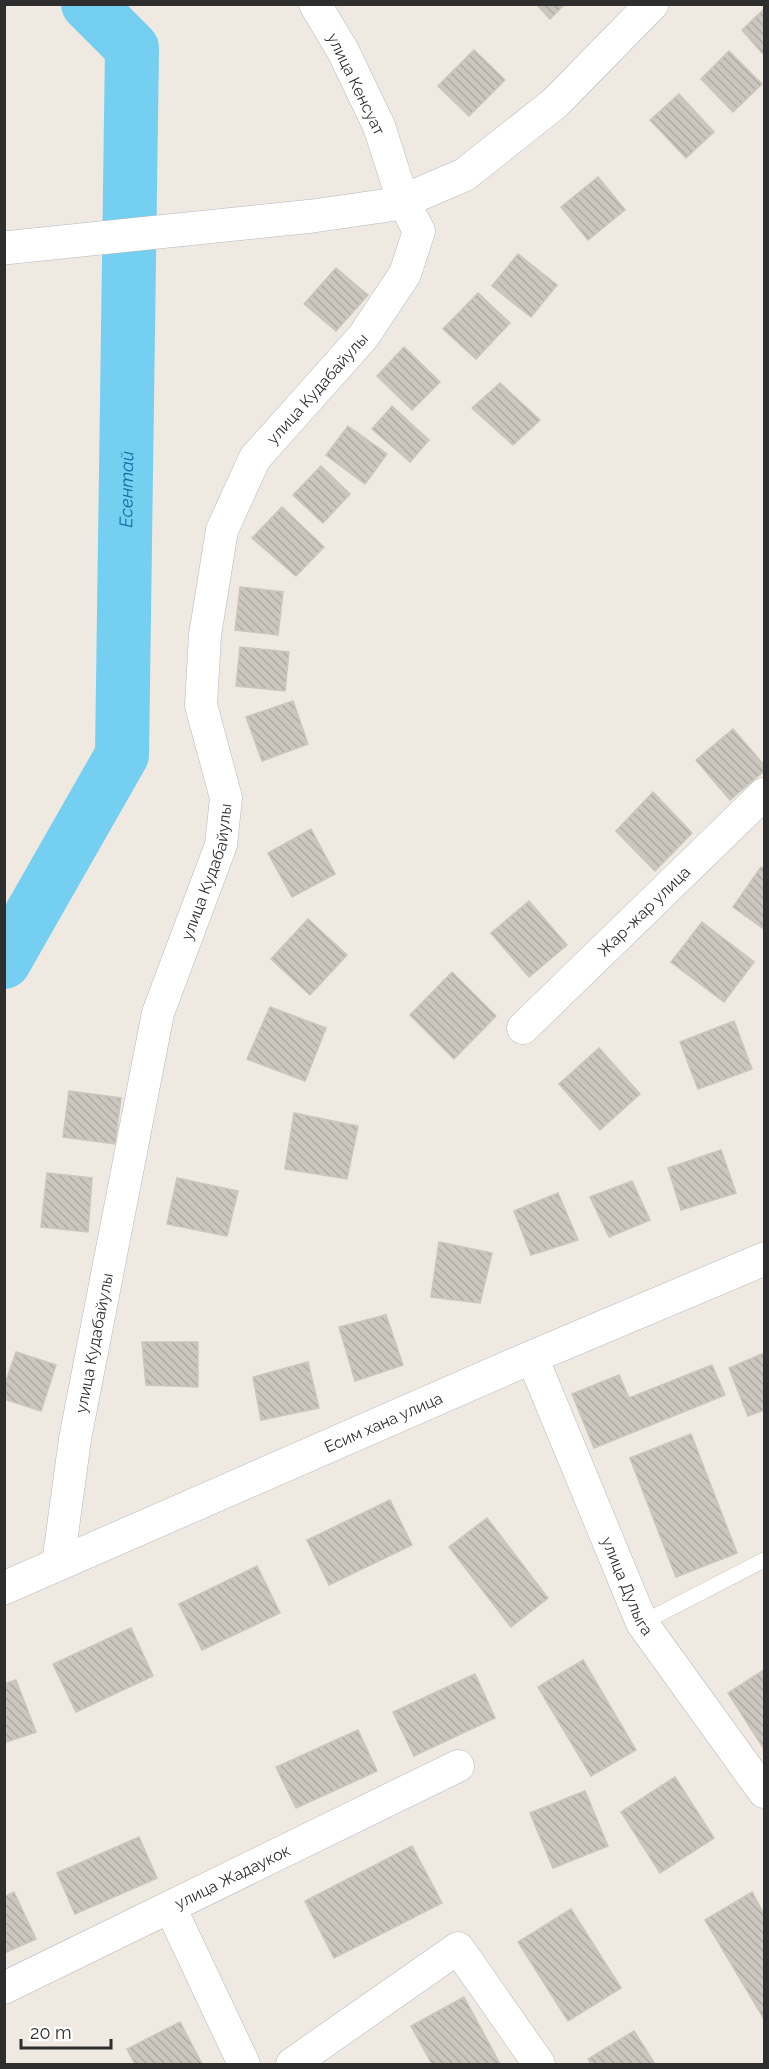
<svg xmlns="http://www.w3.org/2000/svg" width="769" height="2069" font-family="Raleway,sans-serif">
<style>
.lines{fill:none;stroke-linecap:round;stroke-linejoin:round}
.river{stroke:#75cff0;stroke-width:54}
.building{fill:url(#building-back-hatch);stroke:#cbc5ba;stroke-width:1.5}
.lane-casing{stroke:#b4b7c1;stroke-width:16}
.street-casing{stroke:#b4b7c1;stroke-width:33}
.secondary-casing{stroke:#b4b7c1;stroke-width:34}
.lane{stroke:#fff;stroke-width:15}
.street{stroke:#fff;stroke-width:32}
.secondary{stroke:#fff;stroke-width:33}
.labels{text-anchor:middle;dominant-baseline:central;stroke-width:6;stroke-linejoin:round;paint-order:stroke}
.street-label{font-size:16px;fill:#2e2e2e;stroke:#fff}
.water-label{font-size:18px;font-style:italic;fill:#0d6fa3;stroke:#fff}
</style>
<defs>
<pattern id="building-back-hatch" width="6" height="6" patternUnits="userSpaceOnUse" patternTransform="scale(1.5)"><rect width="6" height="6" fill="#cbc7bf"/><path d="M-1 5l2 2M0 0l6 6M5-1l2 2" fill="none" stroke="#afaba4"/></pattern>
</defs>
<rect width="100%" height="100%" fill="#efe9e1"/>
<g class="lines">
<!-- river -->
<path class="river" id="s1" d="M4 962 122 755 132 48 88 4"/>
</g>
<!-- building -->
<path class="building" d="M536 4H565L550 19Z
M764 9V55L742 30Z
M474 50 505 80 469 116 438 86Z
M729 51 762 84 733 112 701 79Z
M679 94 714 132 686 158 650 120Z
M598 177 625 210 588 240 561 207Z
M518 254 557 285 531 317 492 286Z
M336 268 368 295 336 331 304 304Z
M478 293 510 323 476 359 443 329Z
M404 347 440 382 412 410 377 376Z
M500 383 540 420 513 445 472 408Z
M392 406 429 440 410 462 372 429Z
M348 426 387 454 365 484 326 455Z
M321 466 350 494 323 523 293 495Z
M282 507 324 547 296 576 252 538Z
M240 587 283 592 278 635 235 630Z
M240 647 289 652 285 691 236 686Z
M293 701 308 744 262 761 246 717Z
M733 729 764 765V771L730 800 696 760Z
M653 792 692 833 655 871 616 831Z
M311 829 335 874 292 897 268 853Z
M761 867 764 869V929L733 907Z
M529 901 567 945 529 977 491 933Z
M308 919 347 955 310 995 271 959Z
M702 922 754 962 724 1002 671 962Z
M452 972 496 1016 454 1059 410 1015Z
M270 1007 326 1028 305 1081 247 1059Z
M734 1021 752 1069 698 1089 680 1042Z
M599 1048 640 1094 600 1130 559 1084Z
M69 1091 121 1098 115 1144 63 1137Z
M294 1113 358 1126 347 1179 285 1169Z
M721 1150 736 1193 681 1210 668 1168Z
M47 1173 92 1178 88 1232 41 1227Z
M177 1178 238 1191 227 1236 167 1224Z
M632 1181 650 1220 609 1237 590 1197Z
M558 1193 578 1240 531 1255 514 1211Z
M439 1242 492 1253 480 1303 431 1297Z
M386 1315 403 1365 355 1381 339 1327Z
M142 1342H198V1387L146 1385Z
M16 1352 56 1365 41 1411 4 1399V1387Z
M764 1353V1410L748 1416 729 1368Z
M308 1362 319 1408 261 1420 253 1377Z
M712 1365 725 1395 594 1448 572 1394 619 1375 629 1398Z
M691 1434 737 1553 676 1577 630 1458Z
M390 1500 412 1545 329 1585 307 1540Z
M487 1518 548 1598 511 1627 449 1547Z
M257 1566 280 1613 202 1650 179 1604Z
M131 1628 153 1676 76 1712 53 1664Z
M583 1660 636 1750 591 1776 538 1687Z
M764 1670V1749L728 1693Z
M475 1674 495 1718 414 1756 393 1712Z
M16 1680 36 1732 4 1743V1684Z
M358 1730 377 1771 296 1808 276 1767Z
M675 1777 714 1838 660 1873 621 1812Z
M585 1791 608 1846 553 1868 530 1813Z
M139 1837 157 1878 75 1914 57 1873Z
M412 1846 442 1903 334 1958 305 1901Z
M14 1892 36 1939 4 1953V1897Z
M752 1892 764 1914V2019L705 1920Z
M571 1909 621 1988 568 2021 518 1942Z
M464 1997 500 2064H432L411 2026Z
M180 2022 202 2064H135L127 2049Z
M634 2031 655 2064H591L588 2059Z"/>
<g class="lines">
<defs>
<path id="lane" d="M642 1623 764 1560"/>
<g id="street">
<path id="s2" d="M523 1028 764 794"/>
<path id="s3" d="M532 1357 642 1623 764 1792"/>
<path id="s4" d="M58 1564 75 1439 158 1013 221 845 226 798 201 705 205 635 222 530 255 458 363 337 405 274 419 231 403 201 379 126 343 51 315 4"/>
<path d="M170 1907 244 2064"/>
<path id="s5" d="M4 1988 458 1766"/>
<path d="M292 2064 458 1948 539 2064"/>
</g>
<g id="secondary">
<path d="M4 248 313 216 396 204 464 175 555 103 652 4"/>
<path id="s6" d="M4 1588 532 1357 764 1259"/>
</g>
</defs>
<!-- lane casing -->
<use href="#lane" class="lane-casing"/>
<!-- street casing -->
<use href="#street" class="street-casing"/>
<!-- secondary casing -->
<use href="#secondary" class="secondary-casing"/>
<!-- lane -->
<use href="#lane" class="lane"/>
<!-- street -->
<use href="#street" class="street"/>
<!-- secondary -->
<use href="#secondary" class="secondary"/>
</g>
<g class="labels">
<!-- street labels -->
<g class="street-label">
<text transform="translate(356 84) rotate(64)">улица Кенсуат</text>
<text stroke="none"><textPath href="#s4" startOffset="1232">улица Кудабайулы</textPath></text>
<text stroke="none"><textPath href="#s4" startOffset="710">улица Кудабайулы</textPath></text>
<text stroke="none"><textPath href="#s2" startOffset="168">Жар-жар улица</textPath></text>
<text stroke="none"><textPath href="#s4" startOffset="224">улица Кудабайулы</textPath></text>
<text stroke="none"><textPath href="#s6" startOffset="414">Есим хана улица</textPath></text>
<text stroke="none"><textPath href="#s3" startOffset="248">улица Дулыга</textPath></text>
<text stroke="none"><textPath href="#s5" startOffset="254">улица Жадаукок</textPath></text>
</g>
<!-- water labels -->
<g class="water-label">
<text stroke="none"><textPath href="#s1" startOffset="504">Есентай</textPath></text>
</g>
</g>
<!-- border -->
<rect width="769" height="2069" fill="none" stroke="#2e2e2e" stroke-width="12"/>
<!-- scale -->
<path d="M21 2039v9h90v-9" fill="none" stroke="#2e2e2e" stroke-width="3"/>
<text x="30" y="2039" font-size="18" fill="#2e2e2e" stroke="#ffffff" stroke-width="4.5" paint-order="stroke">20 m</text>
</svg>
